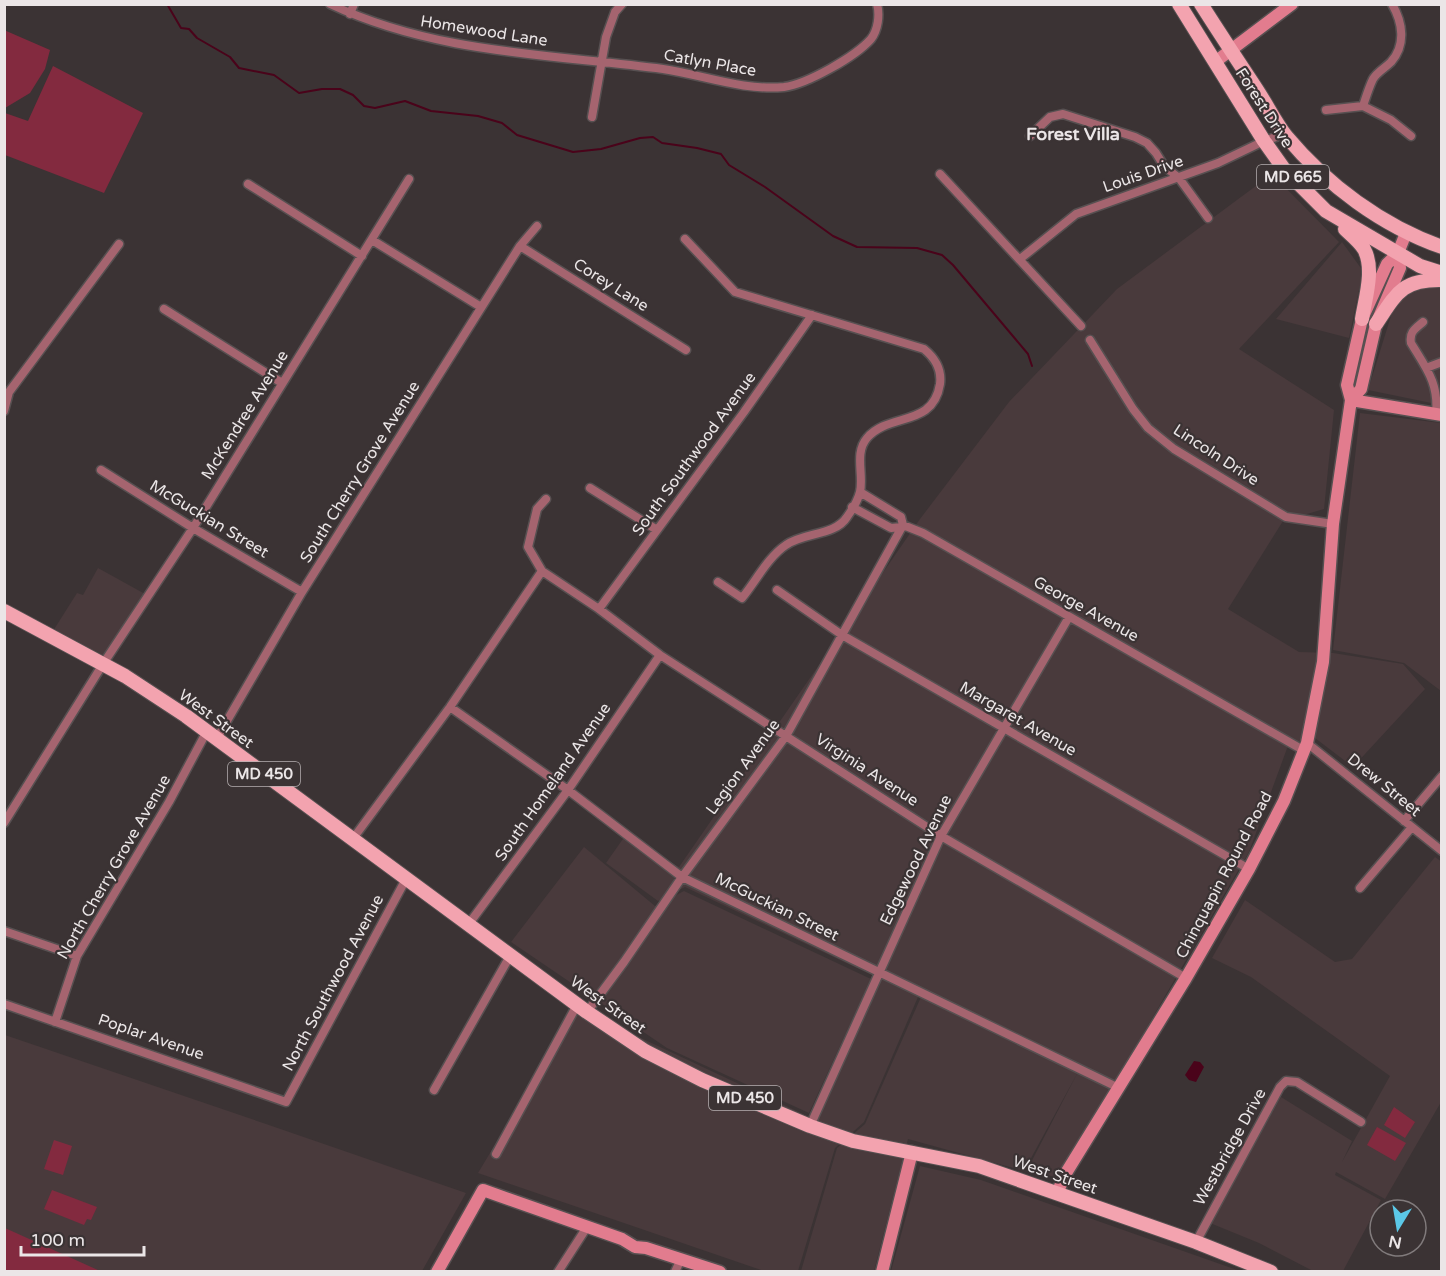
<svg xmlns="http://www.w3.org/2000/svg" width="1446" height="1276" font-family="'Varela Round',sans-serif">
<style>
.built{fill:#493a3c}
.green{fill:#832a3f}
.water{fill:#4a031a}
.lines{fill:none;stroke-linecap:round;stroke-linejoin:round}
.stream{stroke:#4a031a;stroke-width:2}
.street-casing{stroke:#575051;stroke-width:11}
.secondary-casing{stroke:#575051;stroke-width:15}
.primary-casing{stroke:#575051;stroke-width:16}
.street{stroke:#a5646f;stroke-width:8}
.secondary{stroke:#e27c8e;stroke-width:12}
.primary{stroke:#f3a3af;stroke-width:14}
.labels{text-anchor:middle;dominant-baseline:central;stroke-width:4.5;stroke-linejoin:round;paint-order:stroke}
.shield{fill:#3b3334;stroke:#b6b0b1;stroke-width:1.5}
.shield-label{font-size:15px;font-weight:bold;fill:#ebe6e7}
.street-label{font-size:16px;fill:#ebe6e7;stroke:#3b3334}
.neighbourhood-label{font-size:18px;font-weight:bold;fill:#ebe6e7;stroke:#3b3334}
</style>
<rect width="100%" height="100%" fill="#3b3334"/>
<!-- built -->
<path class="built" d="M1272 174 1339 242 1239 349 1334 410 1324 509 1283 521 1228 609 1299 652 1333 653 1403 664 1425 689 1353 767 1315 738 1289 743 1249 852 1059 1178 1027 1170 1078 1072 1024 1171 908 1139 874 1271H801L837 1148 865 1124 921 997 1044 1056 921 990 864 1122 835 1148 798 1271H764L478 1173 577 1008 816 1120 876 977 685 887 658 901 606 863 625 836 679 867 920 519 1009 402 1117 289Z
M1342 242 1363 271 1349 338 1276 319Z
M1423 282 1441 285V405L1368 390 1395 303Z
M1360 413 1441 423V691L1404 663 1333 650Z
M98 568 145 594 103 660 53 631 77 593 83 595Z
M584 847 655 906 684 891 871 979 809 1113 667 1048 511 942Z
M1435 857 1442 862 1441 1102 1385 1199 1336 1172 1335 1175 1381 1200 1343 1271H1313L1259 1243 1210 1223 1281 1097 1352 1141 1342 1162 1390 1076 1251 977 1212 958 1245 900 1335 962 1352 959Z
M5 1035 266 1124 466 1193 422 1271 5 1272Z
M920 1166 981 1180 1240 1271H891Z"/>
<!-- green -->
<path class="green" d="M4 30 50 50 45 69 30 93 5 108Z
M53 66 143 113 104 193 5 155V113L28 121Z
M1394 1107 1415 1122 1405 1138 1384 1125Z
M1377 1127 1406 1143 1395 1161 1367 1145Z
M54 1140 72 1146 63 1175 44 1169Z
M52 1190 97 1207 91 1220 87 1219 84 1225 44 1209Z
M4 1228H5L100 1271H5Z"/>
<!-- water -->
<path class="water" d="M1194 1061 1200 1062 1204 1067 1196 1082 1189 1080 1185 1075Z"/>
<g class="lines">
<!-- stream -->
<path class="stream" d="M167 4 181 28 189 29 197 38 230 57 239 68 274 75 299 93 322 89H340L353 95 364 106 375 108 405 101 431 111 478 116 502 123 517 135 573 152 601 149 640 138 653 137 662 143 697 148 721 154 729 165 765 187 833 236 857 247 917 248 942 255 953 265 1028 354 1032 366"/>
<defs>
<path id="street" d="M330 4C436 54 550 54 663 69 703 75 744 91 784 87 807 84 855 57 871 39 878 30 880 15 877 4
M350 14 354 4
M1363 106C1366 97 1369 87 1373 79 1377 72 1385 68 1391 62 1406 45 1403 23 1392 4
M1326 110 1363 106 1391 120 1411 136
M592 117 606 37 615 12 622 4
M1030 136 1050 117 1063 114 1135 137 1147 143 1156 153 1164 166 1179 178 1208 218
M940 174 1081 326
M248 184 362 256
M685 239 735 292 924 349C935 358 942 369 940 384 933 428 889 412 867 438 854 453 864 475 860 492 858 500 852 510 847 517 835 536 804 532 786 545 768 557 756 581 742 598L718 582
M372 240 481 307
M520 246 686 350
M1020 259 1076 214 1218 163 1264 141 1285 134
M164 309 282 383
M1423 322C1415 329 1409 332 1411 343 1426 368 1439 383 1436 414
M1090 340 1133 409 1148 428 1174 449 1286 517 1333 524
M1426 368 1442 362
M4 411 9 392 119 244
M101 470 193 528 302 592
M590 488 657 530
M860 492 901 517 903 525
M546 499 537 509 528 547 542 571 599 609 660 655 941 836 1186 978
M852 507 891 528 902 527
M903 525 923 533 1303 750
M777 590 842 635 1249 869
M599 609 744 412 812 315
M450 707 568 790 682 877 1119 1088
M217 738 302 592 520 246 537 226
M1307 743 1442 851
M1404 821 1442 776
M4 823 103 664 193 528 409 179
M352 840 450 707 542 571
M1360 888 1412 827
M468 925 568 790 660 655
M4 931 77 956
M4 1004 286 1102 406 879
M587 1012 624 962 682 877 786 736 903 525
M55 1022 77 956 169 802 207 731
M434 1090 510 956
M810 1126 941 836 1069 617
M496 1154 577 1005
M1196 1242 1280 1087 1286 1081 1297 1082 1361 1122
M558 1272 587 1227
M675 1272 681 1259"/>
<path id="secondary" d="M1215 62 1292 4
M1351 400 1361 389 1376 324 1400 268 1398 253
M1351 400 1442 415
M1057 1193 1066 1173 1186 978 1249 869 1284 801 1307 743 1323 662 1333 524 1351 400 1347 385 1362 319 1387 264 1398 253 1406 233
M437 1272 483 1190 622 1239 635 1247 646 1248 720 1272
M882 1272 912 1152"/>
<path id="primary" d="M1179 4 1264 141 1284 169 1326 211 1420 266 1442 273
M1201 4C1220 34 1240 64 1259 93 1268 107 1276 123 1286 136 1327 185 1382 226 1442 247
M1345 229C1351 235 1359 241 1364 249 1375 269 1365 299 1362 319
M1376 324C1396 294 1402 279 1442 280
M4 611 125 676 186 716 587 1012 645 1051 702 1080 810 1126 853 1141 979 1166 1196 1242 1271 1272"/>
</defs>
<!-- street casing -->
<use href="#street" class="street-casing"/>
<!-- secondary casing -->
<use href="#secondary" class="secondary-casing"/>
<!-- primary casing -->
<use href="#primary" class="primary-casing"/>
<!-- street -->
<use href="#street" class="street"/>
<!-- secondary -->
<use href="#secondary" class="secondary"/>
<!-- primary -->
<use href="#primary" class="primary"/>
</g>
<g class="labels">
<!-- shield labels -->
<g class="shield">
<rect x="1257" y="165" width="72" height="24" rx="4.5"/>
<rect x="228" y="762" width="72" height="24" rx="4.5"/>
<rect x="709" y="1086" width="72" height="24" rx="4.5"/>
</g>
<g class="shield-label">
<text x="1293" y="177">MD 665</text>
<text x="264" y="774">MD 450</text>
<text x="745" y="1098">MD 450</text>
</g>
<!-- street labels -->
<g class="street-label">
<text transform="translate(484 31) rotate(9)">Homewood Lane</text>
<text transform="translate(710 63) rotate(10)">Catlyn Place</text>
<text transform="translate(1264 108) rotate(57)">Forest Drive</text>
<text transform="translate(1143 174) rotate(-19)">Louis Drive</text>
<text transform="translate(611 285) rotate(32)">Corey Lane</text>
<text transform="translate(245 415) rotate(-58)">McKendree Avenue</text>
<text transform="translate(694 454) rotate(-54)">South Southwood Avenue</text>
<text transform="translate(1216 455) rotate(33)">Lincoln Drive</text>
<text transform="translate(360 472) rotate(-58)">South Cherry Grove Avenue</text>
<text transform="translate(209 519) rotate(31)">McGuckian Street</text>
<text transform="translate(1086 609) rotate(29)">George Avenue</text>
<text transform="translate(216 719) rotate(36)">West Street</text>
<text transform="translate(1018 719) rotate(30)">Margaret Avenue</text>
<text transform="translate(743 767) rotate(-54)">Legion Avenue</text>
<text transform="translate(867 770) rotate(33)">Virginia Avenue</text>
<text transform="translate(553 782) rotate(-55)">South Homeland Avenue</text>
<text transform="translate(1384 785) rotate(39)">Drew Street</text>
<text transform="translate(916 860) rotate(-64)">Edgewood Avenue</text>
<text transform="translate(114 867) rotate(-60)">North Cherry Grove Avenue</text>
<text transform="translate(1224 875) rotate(-62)">Chinquapin Round Road</text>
<text transform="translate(777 907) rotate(26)">McGuckian Street</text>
<text transform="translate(333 983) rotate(-62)">North Southwood Avenue</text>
<text transform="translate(608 1005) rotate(35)">West Street</text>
<text transform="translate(151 1037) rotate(19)">Poplar Avenue</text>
<text transform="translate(1230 1147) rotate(-61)">Westbridge Drive</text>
<text transform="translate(1055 1175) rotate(19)">West Street</text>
</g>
<!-- neighbourhood labels -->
<g class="neighbourhood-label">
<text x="1073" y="134">Forest Villa</text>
</g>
</g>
<!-- border -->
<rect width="1446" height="1276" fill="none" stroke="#ebe6e7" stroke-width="12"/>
<!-- north arrow -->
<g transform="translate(1398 1228) rotate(191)"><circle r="28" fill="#3b3334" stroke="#817b7c" stroke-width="1.5"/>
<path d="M0-4.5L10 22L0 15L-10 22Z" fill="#5bc8e7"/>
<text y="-9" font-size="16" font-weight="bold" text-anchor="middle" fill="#ebe6e7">N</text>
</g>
<!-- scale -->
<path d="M21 1246v9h123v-9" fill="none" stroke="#ebe6e7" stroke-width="3"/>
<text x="30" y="1246" font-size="18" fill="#ebe6e7" stroke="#3b3334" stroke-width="4.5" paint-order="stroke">100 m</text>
</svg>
